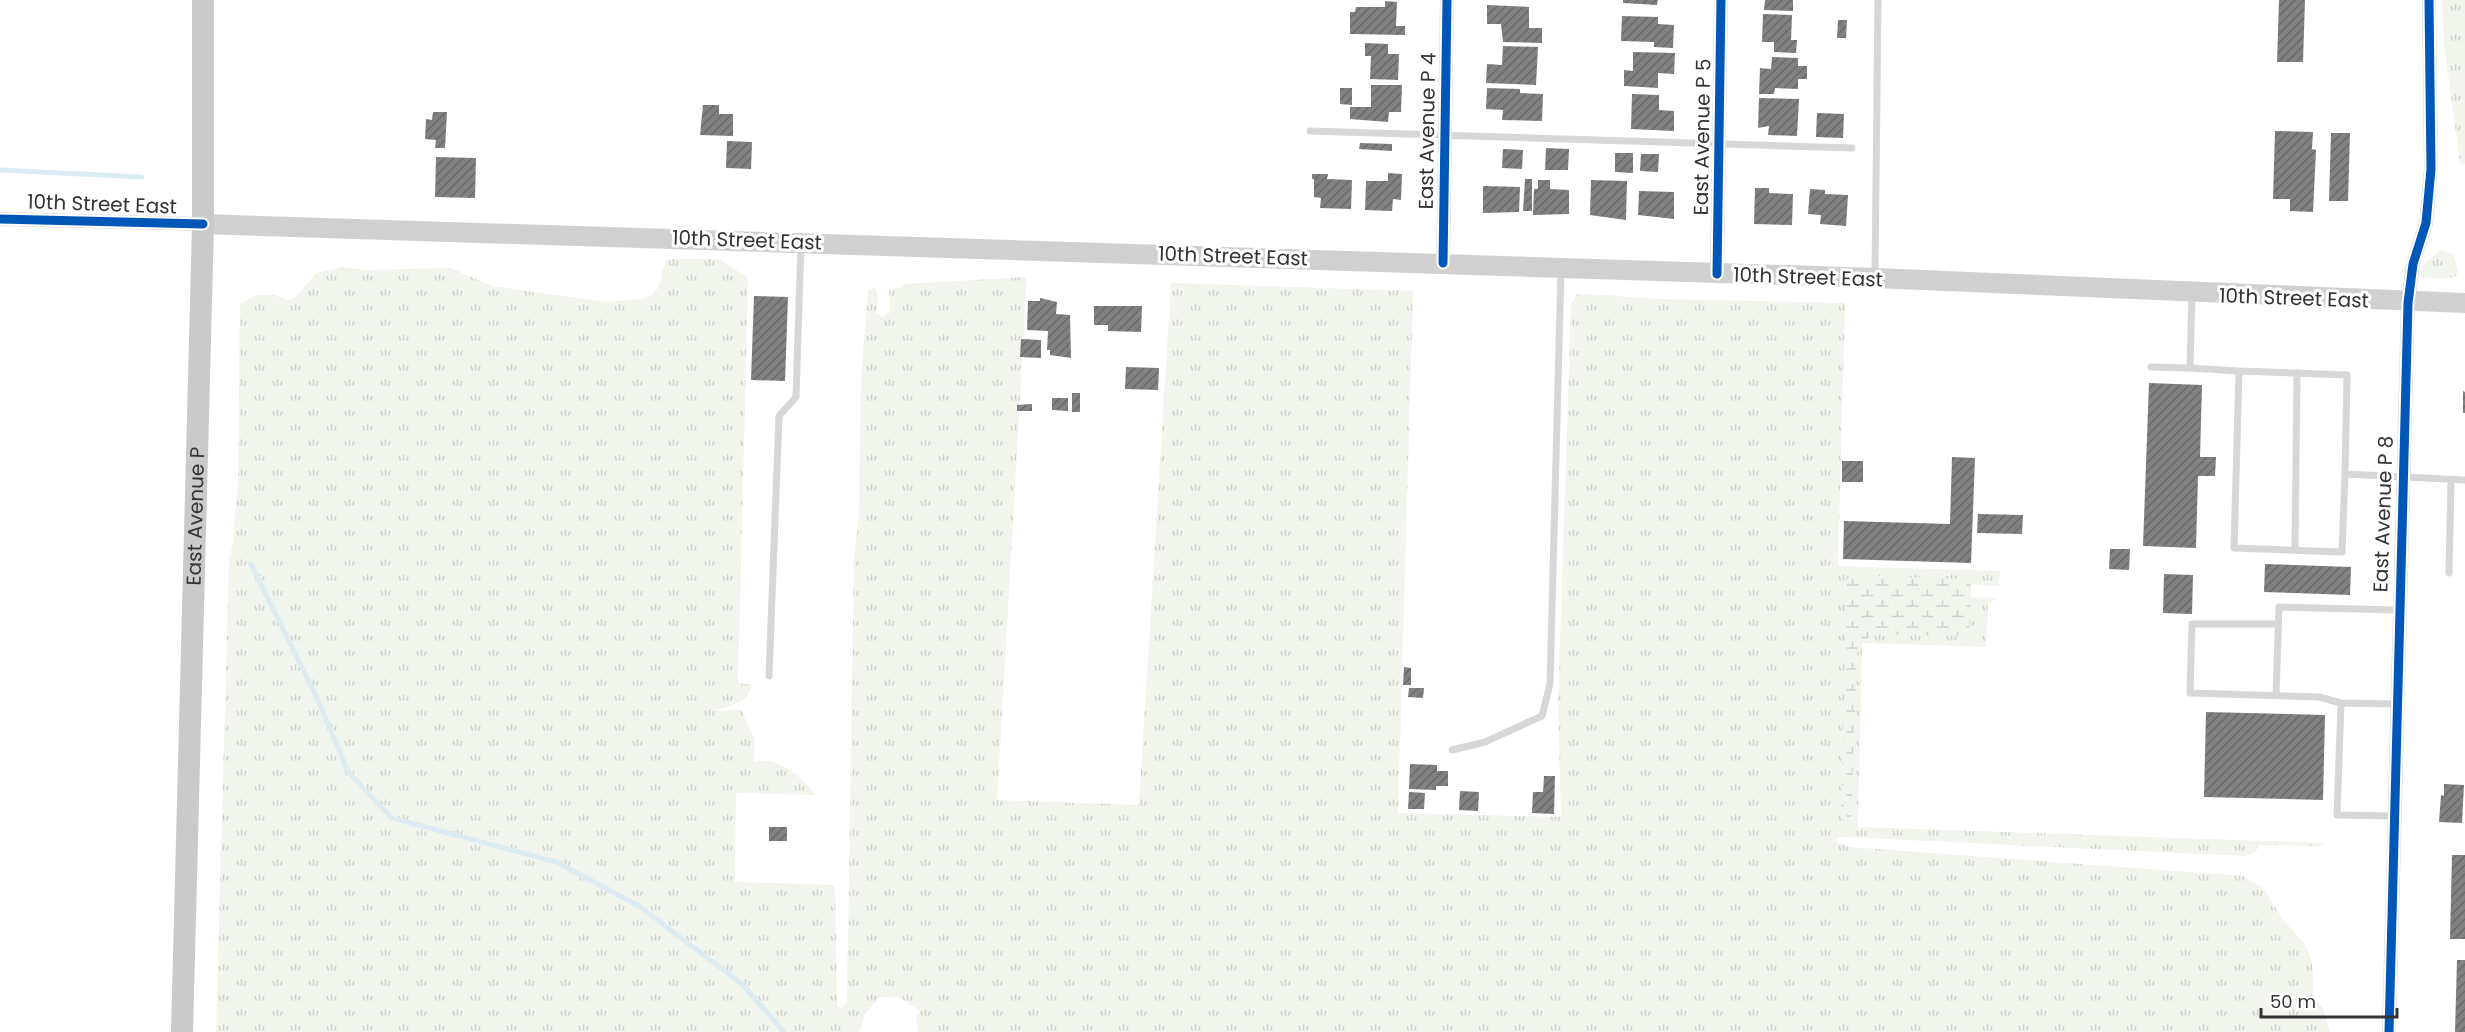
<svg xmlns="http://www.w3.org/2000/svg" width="2465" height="1032" font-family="Poppins,sans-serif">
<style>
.grass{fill:url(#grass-tufts)}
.wetland{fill:url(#wetland-marsh)}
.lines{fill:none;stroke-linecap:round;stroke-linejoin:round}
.stream{stroke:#ddebf3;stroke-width:5}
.building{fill:url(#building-hatch)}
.lane{stroke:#d7d7d7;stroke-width:7}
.street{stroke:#d7d7d7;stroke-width:14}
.secondary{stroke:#d0d0d0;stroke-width:20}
.primary{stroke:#cacaca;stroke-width:22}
.cycleway-casing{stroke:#fff;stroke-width:13}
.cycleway{stroke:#0057b8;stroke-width:9}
.labels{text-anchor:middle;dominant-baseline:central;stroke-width:6;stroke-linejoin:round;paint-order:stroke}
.street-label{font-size:20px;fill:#333;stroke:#fff}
</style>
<defs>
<pattern id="grass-tufts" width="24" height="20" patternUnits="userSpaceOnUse" patternTransform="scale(1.5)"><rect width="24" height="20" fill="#f1f5ed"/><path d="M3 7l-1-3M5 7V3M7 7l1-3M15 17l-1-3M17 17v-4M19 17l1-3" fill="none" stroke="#cfd2cc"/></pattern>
<pattern id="wetland-marsh" width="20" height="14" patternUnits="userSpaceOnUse" patternTransform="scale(1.5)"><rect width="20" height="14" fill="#f1f5ed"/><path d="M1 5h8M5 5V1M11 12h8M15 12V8" fill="none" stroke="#cfd2cc"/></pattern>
<pattern id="building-hatch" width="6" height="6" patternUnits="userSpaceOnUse" patternTransform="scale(1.5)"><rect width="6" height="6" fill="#818181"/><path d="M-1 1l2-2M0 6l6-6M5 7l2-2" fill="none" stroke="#6a6a6a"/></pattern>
</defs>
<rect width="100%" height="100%" fill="#fff"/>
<!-- grass -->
<path class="grass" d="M2442 0H2465V164L2460 163 2445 51Z
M2441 250 2454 255 2458 271 2455 277 2437 279 2420 276 2424 264Z
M666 259H719L748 278 738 683 752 685C749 702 730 706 715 711L741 710 755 740 754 762C777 755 803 778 816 795L736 793 735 882 835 885 837 1006 841 1009 847 1002 854 557 859 517 861 379 868 290 875 287 878 298 876 314 884 317 890 310 889 290 901 287 903 284 1027 277 997 800 1139 805 1171 283 1413 291 1398 813 1561 817 1558 705 1571 304 1577 294H1588L1658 299 1845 303 1838 566 2000 571 1999 586 1971 585V597L1998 598 1988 604 1986 647 1862 643 1858 827 2325 843 2319 846 2260 845 2255 852 2245 856 1845 837 1837 838V842L1849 847 2244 876 2264 889 2284 921 2306 946 2312 963 2314 998 2323 1008 2330 1032H918L916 1019 919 1011 901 998 880 997 865 1014 860 1032H216L229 560 233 542 238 479 240 304 256 295H274L287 300 295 298 316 273 342 267 365 270 451 268 492 286 607 302 641 299 652 295 658 288Z"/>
<!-- wetland -->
<path class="wetland" d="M1851 575 1965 579 1971 585 1969 631 1964 636 1871 634 1866 641H1862L1858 634 1851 816 1847 821 1843 820 1841 816 1847 579Z"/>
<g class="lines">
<!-- stream -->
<path class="stream" d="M0 170 142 177
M251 564 318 700 348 772 392 818 556 862 639 906 742 984 784 1032"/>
</g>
<!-- building -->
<path class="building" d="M1623 0H1658L1657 5 1623 3Z
M1765 0H1793V11L1764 10Z
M2279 0H2305L2303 62H2277Z
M1385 1 1397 2 1396 26H1405V35L1350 34V12H1355L1356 7H1385Z
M1487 5 1529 7V28H1542V43L1503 42 1501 24H1487Z
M1763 14 1792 15 1791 40H1797L1796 53 1774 52V42H1762Z
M1622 16 1658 17V24L1674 25 1673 48 1654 47V42L1621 41Z
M1838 20H1847L1846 38H1837Z
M1365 43 1388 44V54H1399L1398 80 1370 79 1371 56H1365Z
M1503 46 1538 47 1536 85 1486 83 1487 64 1502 65Z
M1633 52 1675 53 1674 74 1658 73V88L1624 86V70L1633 71Z
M1772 57 1798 58V66H1807V79H1798V89L1775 88 1774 94H1759L1760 68 1771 69Z
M1371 85H1402L1401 112H1389L1388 122 1350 119V107H1371Z
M1340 88H1352V105L1340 104Z
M1487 88 1520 89V93L1543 94 1542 121 1502 120 1503 110 1486 109Z
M1632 94 1659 95V110L1674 111V131L1631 129Z
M1759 98 1799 99 1797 136 1768 135 1769 126 1758 128Z
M703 105H719V114H733V136L700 135Z
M433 112H447L445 148H435L436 140 425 139 426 119 432 120Z
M1817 113 1844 114 1843 138 1816 137Z
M2275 131 2313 132 2312 149 2316 150 2313 212 2290 211V199H2273Z
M2331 133H2350L2348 201H2329Z
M727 141 752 142 751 169 726 168Z
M1360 143 1392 144V151L1359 149Z
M1546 148 1569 149 1568 170H1545Z
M1503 149 1523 150 1522 169 1502 168Z
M1615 153H1633V173L1615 172Z
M1641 154H1659L1658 172 1640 171Z
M436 157 476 158 475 198 435 197Z
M1388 173 1402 174 1401 200 1393 199 1392 211 1365 210 1366 181H1388Z
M1312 174H1328L1327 179 1352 180 1351 209 1320 208 1321 198 1314 197V179H1312Z
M1525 179H1532V211H1523Z
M1538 180H1550V189L1569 190V214L1533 215 1534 189H1538Z
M1591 180 1627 181 1626 220 1590 215Z
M1483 186 1520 187 1519 212 1483 213Z
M1755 188H1769V193L1793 194 1792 225 1754 224Z
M1810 189 1825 190V194L1848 195 1846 226 1820 224 1821 215 1808 214Z
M1639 191 1674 192V219L1638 215Z
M754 296 788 297 785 381 751 380Z
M1040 298 1057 302 1056 314 1070 315 1071 358 1050 355V350H1047L1048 331 1027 330 1028 301H1040Z
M1094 306H1142L1141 332 1108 331V325H1094Z
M1021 339 1041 340V358L1020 357Z
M1126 367 1159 368 1158 390 1125 389Z
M2149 383 2202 385 2200 457H2216L2215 476H2198L2196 548 2143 546Z
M2463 391 2465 392V413H2463Z
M1072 393H1080V412H1072Z
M1052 398H1068V411L1052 410Z
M1032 404V411H1017V405Z
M1952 457 1975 458 1971 563 1843 559 1844 521 1950 524Z
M1842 461H1863V482H1842Z
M1978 514 2023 515 2022 534 1977 533Z
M2110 549H2130L2129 570 2109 569Z
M2265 564 2351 567 2350 595 2264 592Z
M2164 574 2193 575 2192 614 2163 613Z
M1404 667 1411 668V685H1403Z
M1409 688H1424L1423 698 1408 697Z
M2206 712 2325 715 2323 800 2204 797Z
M1410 764 1437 765V771H1448V786H1436V790L1409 789Z
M1544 776H1555L1554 814 1532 813 1533 792H1543Z
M2444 784 2464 785 2462 823 2439 822 2441 795 2444 796Z
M1460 791 1479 792 1478 811 1459 810Z
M1409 792 1425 793 1424 809H1408Z
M769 827H787V841H769Z
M2452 855H2465V939H2450Z
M2457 960H2465V1032H2455Z"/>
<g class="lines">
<!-- lane -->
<path class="lane" d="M1310 131 1852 148
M1875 276 1878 0
M2192 294 2190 368 2239 371 2234 548 2342 552 2345 474 2465 480
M2151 367 2190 368
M2239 371 2347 375 2345 474
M2295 550 2297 373
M2449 573 2451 480
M2278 624H2192L2190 693 2319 697 2341 703
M769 676 779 416 796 397 801 244
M2276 695 2279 607 2398 610
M1452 750 1485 742 1542 716 1550 684 1561 271
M2394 816 2337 815 2341 703 2396 704"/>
<!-- street -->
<path class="street" d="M0 219 203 224
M1443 263 1447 0
M1717 274 1721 0
M2389 1032 2408 303 2413 264 2426 223 2431 169 2429 0"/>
<!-- secondary -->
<path class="secondary" d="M203 224 1875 278 2465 303"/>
<!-- primary -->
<path class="primary" id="s1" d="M182 1032 203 224V0"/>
<defs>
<path id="cycleway" d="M0 219 203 224
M1443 263 1447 0
M1717 274 1721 0
M2389 1032 2408 303 2413 264 2426 223 2431 169 2429 0"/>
</defs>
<!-- cycleway casing -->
<use href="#cycleway" class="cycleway-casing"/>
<!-- cycleway -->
<use href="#cycleway" class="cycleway"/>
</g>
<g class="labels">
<!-- street labels -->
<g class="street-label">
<text transform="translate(1427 131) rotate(-89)">East Avenue P 4</text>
<text transform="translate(1702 137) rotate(-89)">East Avenue P 5</text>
<text transform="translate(102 204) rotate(2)">10th Street East</text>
<text transform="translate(747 240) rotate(2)">10th Street East</text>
<text transform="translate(1233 256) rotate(2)">10th Street East</text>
<text transform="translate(1808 277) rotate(2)">10th Street East</text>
<text transform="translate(2294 298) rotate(2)">10th Street East</text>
<text transform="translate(2383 514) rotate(-88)">East Avenue P 8</text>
<text stroke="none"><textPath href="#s1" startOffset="516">East Avenue P</textPath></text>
</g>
</g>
<!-- scale -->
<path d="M2261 1008v9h136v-9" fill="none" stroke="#333333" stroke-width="3"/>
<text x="2270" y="1008" font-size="18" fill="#333333" stroke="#ffffff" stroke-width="4.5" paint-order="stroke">50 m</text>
</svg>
